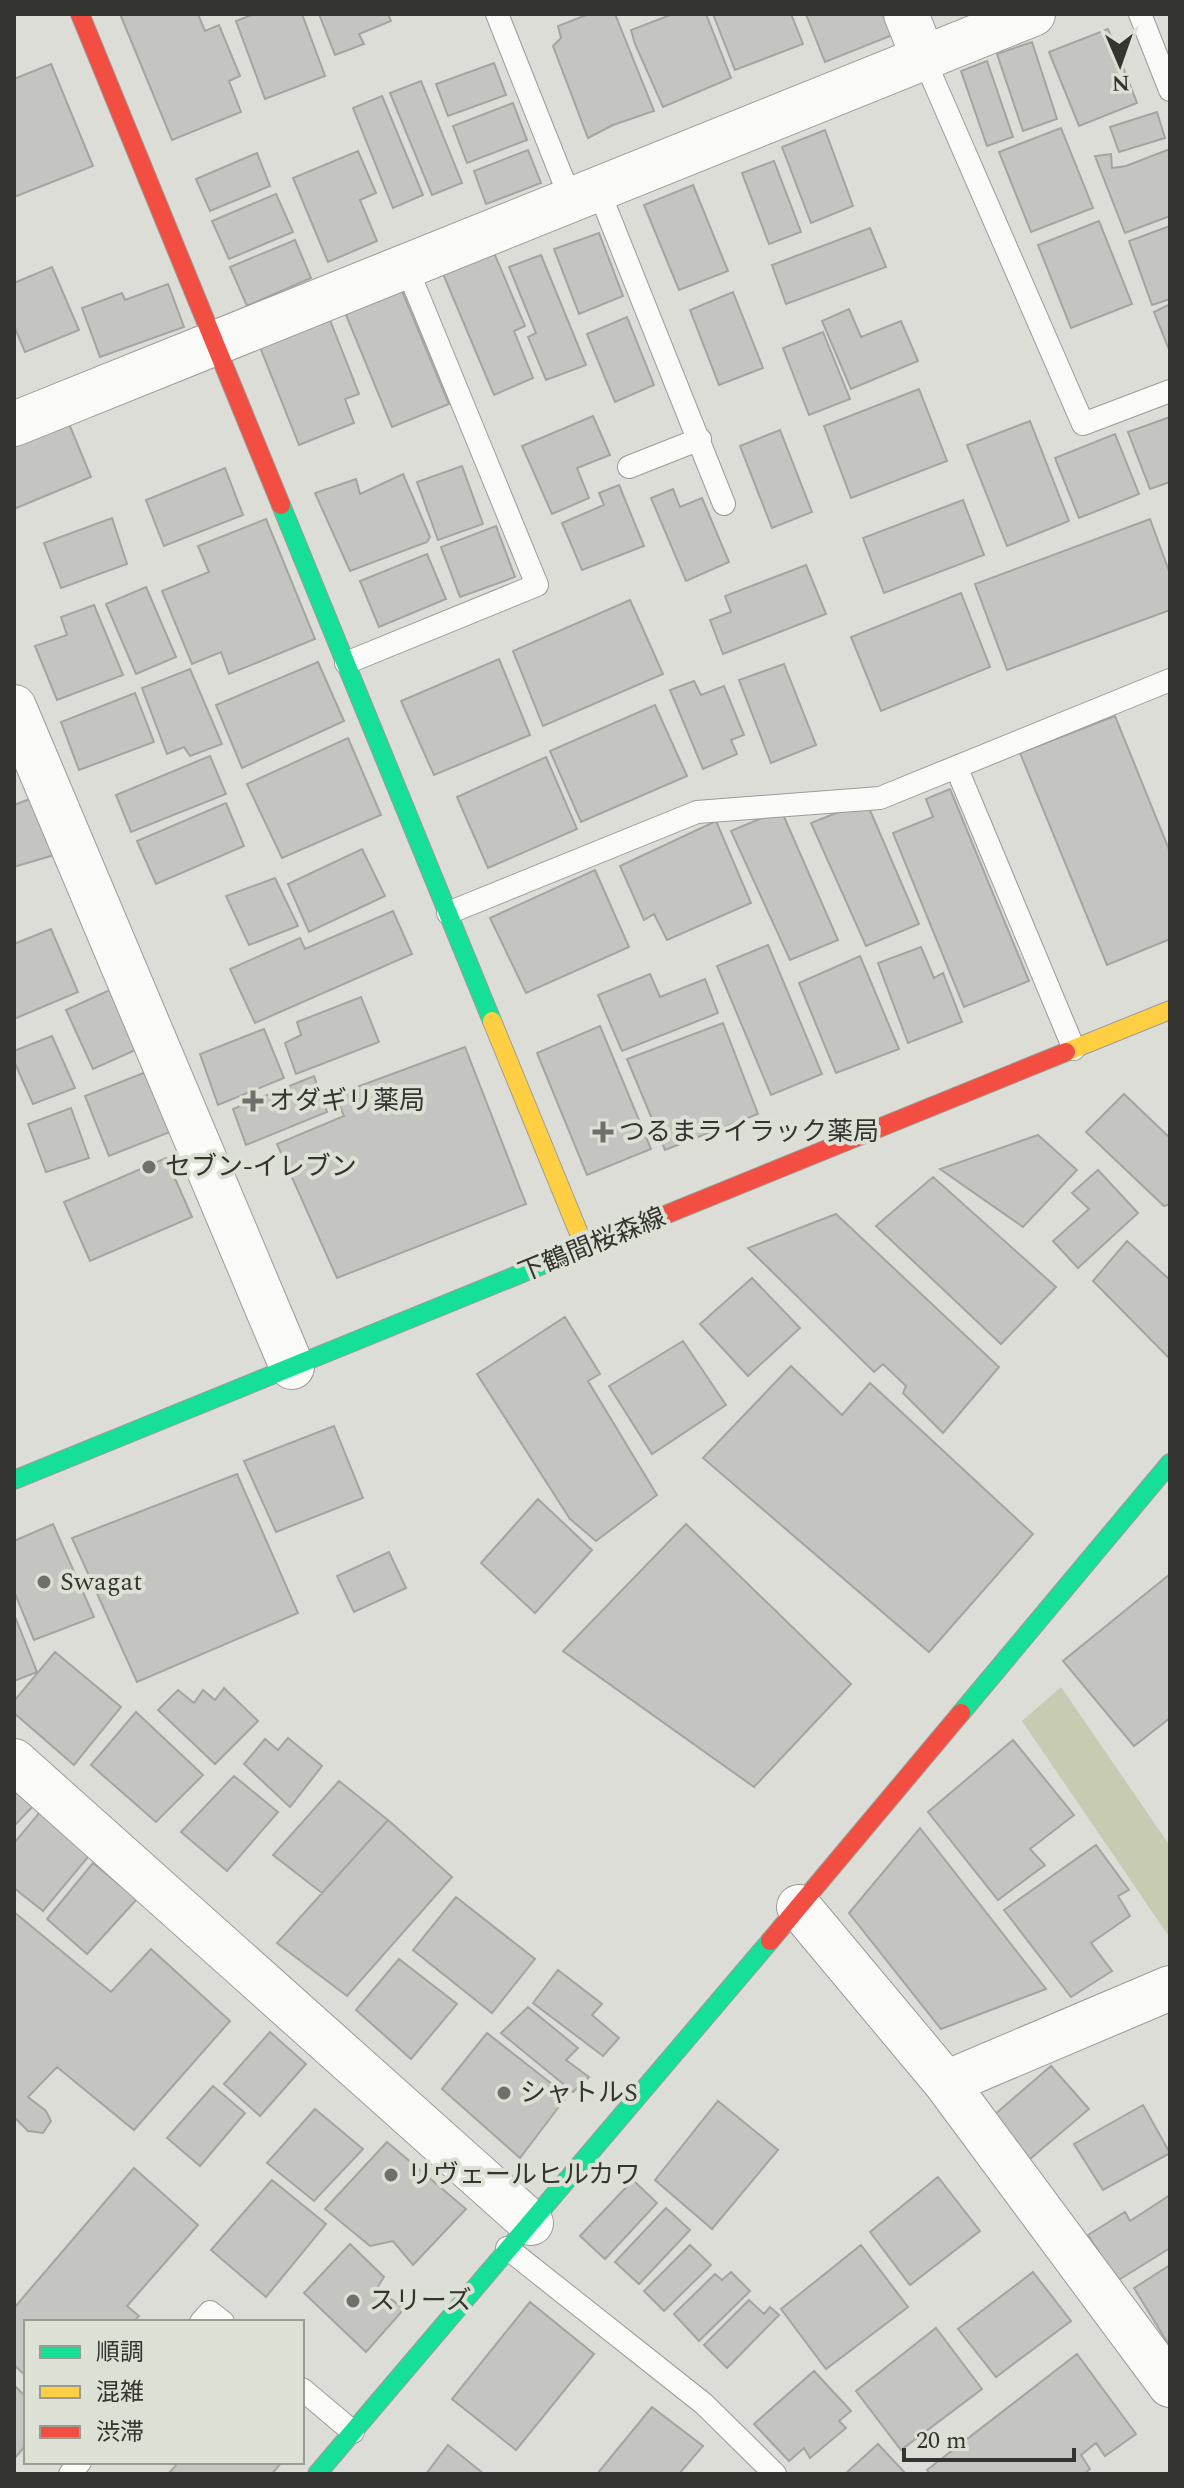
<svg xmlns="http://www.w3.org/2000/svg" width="1184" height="2488" font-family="Spectral,'Noto Sans JP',serif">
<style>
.green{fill:#c7cbb2}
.building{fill:#c4c5c0;stroke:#a4a5a1;stroke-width:2}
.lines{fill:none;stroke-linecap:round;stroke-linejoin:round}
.lane-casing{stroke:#9b9c97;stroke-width:24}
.street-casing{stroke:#9b9c97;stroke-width:46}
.fast-casing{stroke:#9b9c97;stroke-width:20}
.slow-casing{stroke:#9b9c97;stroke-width:20}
.jam-casing{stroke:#9b9c97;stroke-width:20}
.lane{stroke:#fafaf9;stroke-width:22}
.street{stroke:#fafaf9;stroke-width:44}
.fast{stroke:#16e098;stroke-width:18}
.slow{stroke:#ffcf43;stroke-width:18}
.jam{stroke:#f24e42;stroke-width:18}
.poi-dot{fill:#6f706b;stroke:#dde0d4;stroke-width:3}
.labels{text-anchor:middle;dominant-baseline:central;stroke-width:8;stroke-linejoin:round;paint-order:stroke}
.poi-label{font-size:26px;fill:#343531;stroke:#dde0d4;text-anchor:start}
.street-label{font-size:26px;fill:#343531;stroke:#dde0d4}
</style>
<rect width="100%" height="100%" fill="#dcddd7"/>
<!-- green -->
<path class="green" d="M1061 1687 1170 1846V1938L1022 1721Z"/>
<!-- building -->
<path class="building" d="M120 14H198L205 31 219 25 240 76 229 81 241 112 172 140Z
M254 14H302L325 76 265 99 236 21Z
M319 14H388L391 21 359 34 364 44 335 55Z
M589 14H615L654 111 613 125 588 138 553 46 561 38 558 26Z
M673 14H706L731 78 663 107 635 44 631 30Z
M713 14H791L803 44 735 70Z
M806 14H887L895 34 825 62Z
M1108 29 1137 103 1079 126 1049 52Z
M1032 42 1057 119 1023 131 997 54Z
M987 61 1013 137 987 146 961 71Z
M494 63 506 95 448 116 436 84Z
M51 64 93 166 14 197V79Z
M421 81 462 183 432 195 390 93Z
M382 96 423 195 393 208 353 108Z
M513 103 527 140 467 163 453 126Z
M1157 112 1165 138 1119 152 1110 127Z
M1061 128 1093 208 1031 232 999 152Z
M825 130 853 206 811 223 782 147Z
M1170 149V216L1125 233 1095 156 1111 154 1112 168 1126 166Z
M528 150 541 183 486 204 474 171Z
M358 151 376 193 360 200 377 241 328 262 293 178Z
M257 153 270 186 210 211 196 179Z
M774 161 801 232 769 244 742 173Z
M693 185 728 271 679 290 644 205Z
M276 194 293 232 229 259 212 221Z
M1099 221 1132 304 1071 328 1038 245Z
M1170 226V299L1152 305 1129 241Z
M870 228 886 267 786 304 772 265Z
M599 233 623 296 579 314 554 249Z
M295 240 311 278 247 306 230 267Z
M492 248 525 326 514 331 533 378 494 395 441 269Z
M541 255 586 365 546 380 528 337 536 333 509 267Z
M52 267 79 330 25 352 14 326V283Z
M168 284 184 327 100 357 82 308 122 293 125 300Z
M400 286 449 404 392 427 344 310Z
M733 292 763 368 719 385 690 310Z
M1170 304V352L1154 312Z
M849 309 861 337 901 321 918 361 851 389 822 321Z
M627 317 654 385 615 402 587 334Z
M330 320 359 394 345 399 354 423 299 445 260 347Z
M823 332 850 399 809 415 783 348Z
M919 389 947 461 851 498 824 426Z
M593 416 610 455 577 468 589 498 552 514 522 446Z
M1170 417V482L1150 489 1128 432Z
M67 419 91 477 14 509V441Z
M1030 421 1069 521 1007 546 967 445Z
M780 430 812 512 772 528 740 446Z
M1115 434 1139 494 1079 518 1055 458Z
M462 466 483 524 438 540 417 482Z
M225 468 243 515 164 546 146 500Z
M403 474 430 537 427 542 350 571 315 493 356 479 360 494Z
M619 485 644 546 582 570 562 523 604 505 599 493Z
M673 489 680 507 702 498 729 562 686 581 651 498Z
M963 500 984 555 884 593 863 538Z
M112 518 127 564 61 588 44 543Z
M266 519 315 639 229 674 221 652 192 664 162 591 209 572 198 546Z
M1150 519 1170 574V610L1007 670 975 584Z
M496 526 515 577 460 597 441 547Z
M427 554 446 599 379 627 360 581Z
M806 565 826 614 723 654 710 620 731 612 725 596Z
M146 587 176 657 136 674 106 604Z
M961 593 990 667 881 711 851 637Z
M630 600 663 674 543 726 513 651Z
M94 605 123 675 57 700 35 646 67 635 61 617Z
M499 659 530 735 434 775 401 701Z
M318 662 344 721 242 768 216 705Z
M784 664 816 745 771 763 739 680Z
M190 669 222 744 190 756 184 747 167 754 142 688Z
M694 681 701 695 724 686 744 735 731 740 737 754 703 769 670 690Z
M135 693 154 742 79 770 61 722Z
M655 705 687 776 581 822 550 751Z
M1115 716 1170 852V939L1107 965 1020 753Z
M348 738 381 815 282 858 247 784Z
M210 756 226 794 131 832 116 795Z
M546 757 577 829 488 868 457 797Z
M950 789 1029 981 964 1007 893 833 933 817 926 799Z
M32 798 54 855 14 867V805Z
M866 801 919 924 866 946 811 823Z
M226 803 244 846 156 884 137 841Z
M781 810 838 940 790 960 731 831Z
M716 821 751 903 667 940 654 914 644 920 620 866Z
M362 849 385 896 309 932 288 884Z
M595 870 629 947 526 993 490 918Z
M275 878 298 926 249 945 226 896Z
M393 911 412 954 255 1023 230 969 300 938 305 949Z
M51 929 78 992 14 1019V944Z
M768 945 822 1074 771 1095 717 966Z
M921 947 934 978 943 973 962 1022 908 1043 878 963Z
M860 956 899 1049 836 1073 799 983Z
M650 974 660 997 705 979 718 1013 622 1051 598 995Z
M114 988 140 1048 93 1069 66 1010Z
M361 997 379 1042 296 1074 285 1043 301 1035 297 1022Z
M723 1023 758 1114 665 1150 627 1059Z
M600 1026 651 1149 587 1175 537 1053Z
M264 1029 284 1078 218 1105 200 1054Z
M52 1036 75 1088 33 1104 14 1061V1051Z
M465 1047 526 1204 337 1278 277 1144 344 1116 335 1095Z
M151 1070 175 1130 109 1156 85 1096Z
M314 1076 327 1112 246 1145 233 1109Z
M1124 1094 1170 1138V1204L1164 1206 1086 1132Z
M71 1108 89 1158 46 1172 28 1124Z
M1038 1135 1077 1170 1023 1227 940 1169Z
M166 1158 192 1217 90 1261 64 1202Z
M1098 1170 1138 1213 1078 1268 1053 1241 1089 1209 1072 1193Z
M933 1177 1056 1287 1001 1344 876 1226Z
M836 1214 999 1367 943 1433 903 1393 906 1386 883 1364 874 1372 748 1248Z
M1127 1241 1170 1280V1359L1093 1281Z
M752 1278 800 1328 748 1376 700 1324Z
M565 1317 600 1374 588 1381 657 1495 596 1541 570 1519 477 1374Z
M683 1341 726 1405 652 1454 609 1386Z
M791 1366 842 1415 870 1383 1033 1534 929 1652 703 1458Z
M334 1426 363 1498 276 1532 244 1461Z
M237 1474 298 1613 137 1682 72 1538Z
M538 1499 592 1550 535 1613 481 1563Z
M53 1524 94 1617 34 1640 14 1591V1541Z
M686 1524 851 1684 754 1787 563 1651Z
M389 1552 406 1588 354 1612 337 1576Z
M1170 1574V1718L1134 1746 1063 1661Z
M14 1614 37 1672 14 1681Z
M55 1652 121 1707 74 1765 14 1713V1701Z
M224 1688 258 1721 215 1764 158 1710 178 1690 194 1703 203 1690 215 1700Z
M136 1712 203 1775 156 1822 91 1765Z
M288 1738 322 1766 290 1807 244 1764 265 1739 278 1750Z
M1013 1740 1074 1815 1030 1849 1045 1865 998 1900 928 1812Z
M234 1776 278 1812 227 1871 181 1832Z
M339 1781 388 1820 322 1893 273 1855Z
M14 1785 36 1803 14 1826Z
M40 1812 93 1851 43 1911 14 1888V1843Z
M388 1820 452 1877 347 1996 277 1943Z
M920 1828 1046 1989 941 2029 849 1913Z
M1096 1845 1129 1890 1118 1896 1130 1916 1091 1943 1112 1971 1071 1997 1004 1910Z
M93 1863 137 1899 87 1954 47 1919Z
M456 1897 535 1959 492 2013 413 1950Z
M14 1912 111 1992 151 1949 230 2021 134 2130 57 2067 28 2097 46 2111 51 2121 43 2133 28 2131 14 2117Z
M399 1959 457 2004 411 2059 356 2010Z
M558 1970 602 2004 592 2015 619 2038 603 2056 533 2003Z
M528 2007 578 2048 566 2060 589 2077 573 2092 501 2033Z
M270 2032 306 2064 260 2116 224 2084Z
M487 2033 567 2096 520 2158 442 2089Z
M1051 2066 1089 2109 1030 2159 994 2115Z
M213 2086 245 2113 200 2166 167 2138Z
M718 2101 778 2150 712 2229 655 2180Z
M1143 2105 1170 2153 1103 2190 1074 2144Z
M315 2109 363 2149 314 2201 267 2163Z
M387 2142 466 2209 413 2265 393 2241 370 2246 325 2209Z
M134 2168 198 2225 127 2306 139 2316 133 2322H26V2376L14 2365V2308Z
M938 2177 980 2231 910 2285 870 2232Z
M272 2180 326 2224 266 2297 211 2250Z
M633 2180 657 2203 605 2259 580 2236Z
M1170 2195V2248L1117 2281 1088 2235 1125 2212 1130 2221Z
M666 2208 690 2230 639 2284 615 2262Z
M350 2244 384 2277 377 2288 404 2309 366 2352 304 2293Z
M690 2245 711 2265 664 2311 644 2291Z
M861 2245 908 2307 826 2369 781 2309Z
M1170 2265V2345H1169L1134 2288Z
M731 2272 750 2291 699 2341 674 2314 715 2274 722 2280Z
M1033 2272 1071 2321 996 2377 958 2329Z
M749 2300 764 2314 770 2307 779 2315 727 2368 704 2345Z
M530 2302 594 2354 516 2450 452 2399Z
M936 2328 982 2389 901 2450 856 2391Z
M1077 2354 1136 2434 1105 2456 1096 2443 1081 2455 1090 2469 1084 2474H930L927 2470Z
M814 2371 851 2411 839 2421 846 2428 810 2458 804 2448 789 2461 754 2424Z
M14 2385 26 2397V2445L14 2459Z
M652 2407 703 2446 679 2474H597Z
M878 2444 906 2474H845Z
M448 2445 484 2474H426Z
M179 2462H282L272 2474H168Z"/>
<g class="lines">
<defs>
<path id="lane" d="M497 14 571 200
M1140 14 1170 90
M924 59 1083 424 1170 391
M598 189 724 504
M629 467 700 439
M346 663 537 585 406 266
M957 769 1074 1049
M448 913 697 812 880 798 1170 680
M507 2248 704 2404 775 2474
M201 2322 210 2312 223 2322
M302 2389 353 2432
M70 2474 80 2462"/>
<path id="street" d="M906 14 924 59
M14 424 1033 14
M14 707 292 1367
M14 1761 531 2223
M799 1907 946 2083 1170 2385
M946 2083 1170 1988"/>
<path id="fast" d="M281 505 492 1021
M14 1480 660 1217
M961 1713 1170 1463
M317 2474 770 1941"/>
<path id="slow" d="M492 1021 585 1248
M1066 1052 1170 1010"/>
<path id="jam" d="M80 14 281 505
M660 1217 1066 1052
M770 1941 961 1713"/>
</defs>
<!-- lane casing -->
<use href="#lane" class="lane-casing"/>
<!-- street casing -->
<use href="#street" class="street-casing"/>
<!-- fast casing -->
<use href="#fast" class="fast-casing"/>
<!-- slow casing -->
<use href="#slow" class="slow-casing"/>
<!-- jam casing -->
<use href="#jam" class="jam-casing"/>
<!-- lane -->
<use href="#lane" class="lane"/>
<!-- street -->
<use href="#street" class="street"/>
<!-- fast -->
<use href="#fast" class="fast"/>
<!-- slow -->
<use href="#slow" class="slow"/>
<!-- jam -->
<use href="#jam" class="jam"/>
</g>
<!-- markers -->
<g class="poi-dot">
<path d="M249 1089h8v8h8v8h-8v8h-8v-8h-8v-8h8z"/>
<path d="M599 1120h8v8h8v8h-8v8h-8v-8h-8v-8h8z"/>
<circle cx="149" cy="1167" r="8"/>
<circle cx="44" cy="1582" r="8"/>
<circle cx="504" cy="2093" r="8"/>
<circle cx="391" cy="2175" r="8"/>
<circle cx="353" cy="2301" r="8"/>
</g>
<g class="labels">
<!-- poi labels -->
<g class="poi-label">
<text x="269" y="1101">オダギリ薬局</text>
<text x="619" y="1132">つるまライラック薬局</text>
<text x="165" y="1167">セブン-イレブン</text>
<text x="60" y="1582">Swagat</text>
<text x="520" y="2093">シャトルS</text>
<text x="407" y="2175">リヴェールヒルカワ</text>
<text x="369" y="2301">スリーズ</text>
</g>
<!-- street labels -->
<g class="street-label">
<text transform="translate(592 1245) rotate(-22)">下鶴間桜森線</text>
</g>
</g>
<!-- border -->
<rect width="1184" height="2488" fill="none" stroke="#343531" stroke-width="32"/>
<!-- legend -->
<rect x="24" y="2320" width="280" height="144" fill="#dde0d4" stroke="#999c93" stroke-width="2"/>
<rect x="40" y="2346" width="40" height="12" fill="#16e098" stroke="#999c93" stroke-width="2"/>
<text x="96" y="2360" font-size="24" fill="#343531">順調</text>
<rect x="40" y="2386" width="40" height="12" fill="#ffcf43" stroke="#999c93" stroke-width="2"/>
<text x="96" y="2400" font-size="24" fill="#343531">混雑</text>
<rect x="40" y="2426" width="40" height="12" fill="#f24e42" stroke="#999c93" stroke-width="2"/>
<text x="96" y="2440" font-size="24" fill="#343531">渋滞</text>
<!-- north arrow -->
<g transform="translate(1120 64) rotate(178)" stroke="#dde0d4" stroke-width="6" paint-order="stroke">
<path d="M0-6L14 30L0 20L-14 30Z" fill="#343531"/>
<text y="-12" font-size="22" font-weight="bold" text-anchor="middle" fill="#343531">N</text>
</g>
<!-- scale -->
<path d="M904 2448v12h170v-12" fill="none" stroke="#343531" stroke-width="4"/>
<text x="916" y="2448" font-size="24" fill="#343531" stroke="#dde0d4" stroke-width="6" paint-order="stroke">20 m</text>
</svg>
